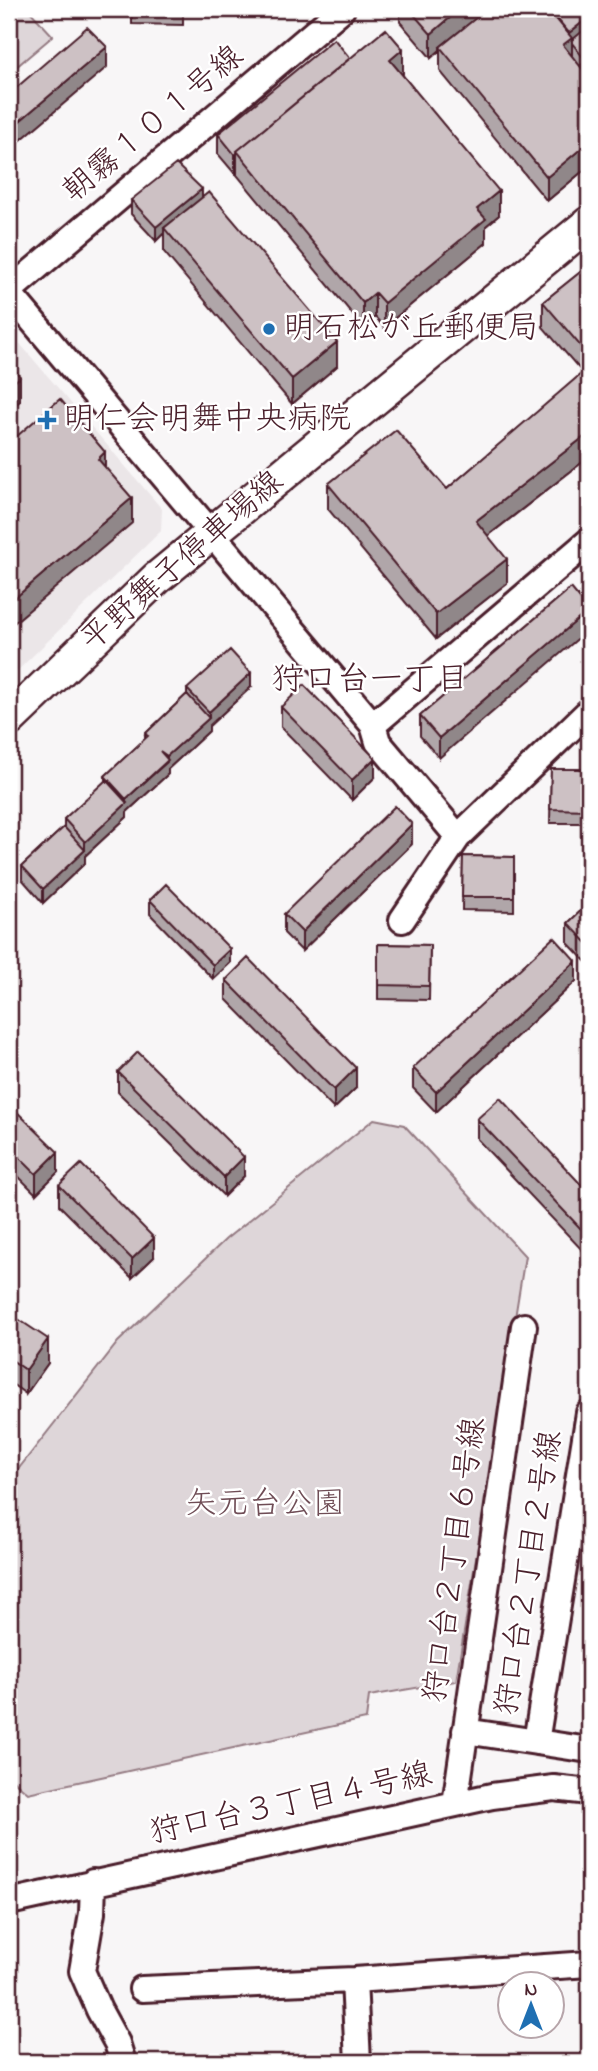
<svg xmlns="http://www.w3.org/2000/svg" width="598" height="2071" font-family="'Indie Flower','Klee One',sans-serif">
<style>
.built{fill:#ebe6e8}
.green{fill:#ded6d9;stroke:#947a82;stroke-width:2}
.lines{fill:none;stroke-linecap:round;stroke-linejoin:round}
.minor-casing{stroke:#4a1f2b;stroke-width:30}
.major-casing{stroke:#4a1f2b;stroke-width:37}
.minor{stroke:#fff;stroke-width:24}
.major{stroke:#fff;stroke-width:32}
.wall{fill:#b0a6a9;stroke:#4a1f2b;stroke-width:2}
.shaded-wall{fill:#908789;stroke:#4a1f2b;stroke-width:2}
.building{fill:#cdc1c4;stroke:#4a1f2b;stroke-width:2}
.poi-dot{fill:#1f6fb2;stroke:#fff;stroke-width:2.5}
.labels{text-anchor:middle;dominant-baseline:central;stroke-width:5;stroke-linejoin:round;paint-order:stroke}
.street-label{font-size:32px;fill:#4a1f2b;stroke:#fff}
.poi-label{font-size:32px;fill:#4a1f2b;stroke:#fff;text-anchor:start}
.park-label{font-size:32px;fill:#6f4d56;stroke:#fff}
.neighbourhood-label{font-size:33px;fill:#4a1f2b;stroke:#fff}
</style>
<rect width="100%" height="100%" fill="#f8f6f7"/>
<filter id="ink" filterUnits="userSpaceOnUse"><feTurbulence type="fractalNoise" baseFrequency=".0143" numOctaves="2"/><feDisplacementMap in="SourceGraphic" scale="14" xChannelSelector="R" yChannelSelector="G"/><feConvolveMatrix kernelMatrix="1 2 1 2 8 2 1 2 1" color-interpolation-filters="sRGB"/></filter>
<g filter="url(#ink)">
<!-- built -->
<path class="built" d="M9 331 162 509 161 531 9 679Z"/>
<!-- green -->
<path class="green" d="M9 9H28L53 36 9 73Z
M374 1119 404 1125 525 1256 456 1681 369 1696 366 1719 28 1793 9 1777V1481L118 1342 226 1239Z"/>
<g class="lines">
<defs>
<path id="minor" d="M9 291 342 9
M9 293 373 725 589 541
M373 725 378 742 458 837
M402 920 458 837 589 711
M465 1731 589 1750
M536 1742 589 1413
M455 1804 524 1326
M93 1882 92 1913 82 1971 99 2010 117 2043 123 2062
M9 1902 492 1796 554 1788 589 1792
M354 1980 358 2062
M142 1989 354 1980 589 1964"/>
<path id="major" d="M9 720 157 578 589 223"/>
</defs>
<!-- minor casing -->
<use href="#minor" class="minor-casing"/>
<!-- major casing -->
<use href="#major" class="major-casing"/>
<!-- minor -->
<use href="#minor" class="minor"/>
<!-- major -->
<use href="#major" class="major"/>
</g>
<!-- wall -->
<path class="wall" d="M132 9H183V25L132 24Z
M400 9H589V166L547 201 440 71V50L431 58 400 22Z
M350 58 403 74H402L499 215 486 226V243L384 327 375 317 363 327 237 175V173L235 174 218 154V134Z
M202 198 337 366 292 404 164 252V233L156 241 131 214V200Z
M589 265V457L488 536 507 583 436 639 328 509V484L447 489 583 373 543 327V302Z
M589 576V604L585 599V580Z
M571 588 439 758 420 736V716Z
M251 687 209 726V731L168 769V774L127 812V817L85 856V863L43 903 22 879V866L64 827V819L105 782V776L145 739V734L187 694V689Z
M281 707 375 777 352 800 281 727Z
M551 769H589V823H550Z
M412 844 302 951 284 933V914Z
M463 856 514 857V911L462 910Z
M150 900 230 963 213 979 150 914Z
M589 903V965L568 943V923Z
M378 944 430 945 429 1000 378 999Z
M226 980 356 1088 334 1109 226 999Z
M576 981 436 1112 413 1088V1068Z
M118 1072 244 1176 224 1196 118 1092Z
M9 1104 58 1172 36 1194 9 1167Z
M477 1119 589 1193 583 1251 477 1139Z
M59 1185 154 1257 132 1278 59 1205Z
M9 1313 48 1363 26 1394 9 1382Z"/>
<!-- shaded-wall -->
<path class="shaded-wall" d="M460 9H488L440 47V50L431 58V34Z
M589 17V36L572 43V62L563 45 569 33Z
M107 47V67L9 150V130Z
M403 49V74L390 84V60Z
M589 142V166L547 201V177Z
M237 153V173L235 174V155Z
M202 189V203L164 228V233L156 241V227Z
M499 191V215L486 226V243L384 327V303L477 209Z
M375 293V317L363 327V303Z
M10 318V342L9 343V319Z
M337 342V366L292 404V379Z
M20 377V401L9 410V386Z
M589 433V457L476 545V521Z
M105 452V477L98 459Z
M132 498V523L9 627V603Z
M507 559V583L436 639V614Z
M589 610V629L439 758V738Z
M251 673V687L209 726V731L168 769V774L127 812V817L85 856V863L43 903V889L85 850V842L126 804V799L167 762V756L209 718V712Z
M375 758V777L352 800V780Z
M412 824V844L302 951V932Z
M230 949V963L213 979V965Z
M576 961V981L436 1112V1092Z
M356 1068V1088L334 1109V1090Z
M58 1152V1172L36 1194V1174Z
M244 1157V1176L224 1196V1177Z
M589 1225V1245L583 1251V1231Z
M154 1238V1257L132 1278V1259Z
M48 1339V1363L26 1394V1370Z"/>
<!-- building -->
<path class="building" d="M132 9H183V11L132 10Z
M409 9H460L431 34Z
M487 9H548L572 38 563 45 589 77V142L547 177 440 47Z
M549 9H589V17L569 33Z
M589 26V58L586 61 572 43V40Z
M87 27 107 47 9 130V94Z
M386 29 403 49 390 60 499 191 477 209 486 219 384 303 375 293 363 303 237 151Z
M334 39 350 58 237 151V153L235 155 218 134Z
M589 58V75L581 65Z
M176 164 202 189 156 227 131 200Z
M209 192 337 342 292 379 164 228Z
M589 265V356L543 302Z
M9 361 20 377 9 386Z
M589 367V433L476 521 507 559 436 614 328 484 396 430 447 489Z
M60 399 105 452 98 459 132 498 9 603V443Z
M589 576V585L585 580Z
M571 588 589 610 439 738 420 716Z
M230 650 251 673 209 712 187 689Z
M304 685 375 758 352 780 281 707Z
M187 694 209 718 167 756 160 751 168 760 126 799 105 776 148 736 145 734Z
M551 769H589V810L550 809Z
M106 780 127 803 85 842 64 819Z
M395 806 412 824 302 932 284 914Z
M64 827 85 850 43 889 22 866Z
M463 856 514 857V897H462Z
M166 884 230 949 213 965 150 900Z
M589 903V945L568 923Z
M554 937 576 961 436 1092 413 1068Z
M378 944 430 945 429 986 378 985Z
M248 958 356 1068 334 1090 226 980Z
M138 1052 244 1157 224 1177 118 1072Z
M500 1098 589 1193V1225L583 1231 477 1119Z
M9 1104 58 1152 36 1174 9 1147Z
M81 1164 154 1238 132 1259 59 1185Z
M9 1313 48 1339 26 1370 9 1358Z"/>
</g>
<!-- markers -->
<g class="poi-dot">
<circle cx="269" cy="329" r="7"/>
<path d="M43.5 409.5h7v7h7v7h-7v7h-7v-7h-7v-7h7z"/>
</g>
<g class="labels">
<!-- street labels -->
<g class="street-label">
<text transform="translate(154 125) rotate(-40)">朝霧１０１号線</text>
<text transform="translate(183 562) rotate(-41)">平野舞子停車場線</text>
<text transform="translate(456 1560) rotate(-82)">狩口台２丁目６号線</text>
<text transform="translate(530 1573) rotate(-81)">狩口台２丁目２号線</text>
<text transform="translate(291 1805) rotate(-12)">狩口台３丁目４号線</text>
</g>
<!-- poi labels -->
<g class="poi-label">
<text x="283" y="329">明石松が丘郵便局</text>
<text x="63" y="420">明仁会明舞中央病院</text>
</g>
<!-- park labels -->
<g class="park-label">
<text x="265" y="1505">矢元台公園</text>
</g>
<!-- neighbourhood labels -->
<g class="neighbourhood-label">
<text x="370" y="681">狩口台一丁目</text>
</g>
</g>
<!-- margin -->
<rect width="598" height="2071" fill="none" stroke="#fff" stroke-width="35"/>
<rect x="18" y="18" width="563" height="2036" fill="none" stroke="#4a1f2b" stroke-width="2.5" filter="url(#ink)"/>
<!-- north arrow -->
<g transform="translate(531 2005)"><circle r="33" fill="#ffffff" stroke="#b7a5aa" stroke-width="2"/>
<path d="M0-5L12 26L0 18L-12 26Z" fill="#1f6fb2"/>
<text y="-10" font-size="19" font-weight="bold" text-anchor="middle" fill="#4a1f2b">N</text>
</g>
</svg>
